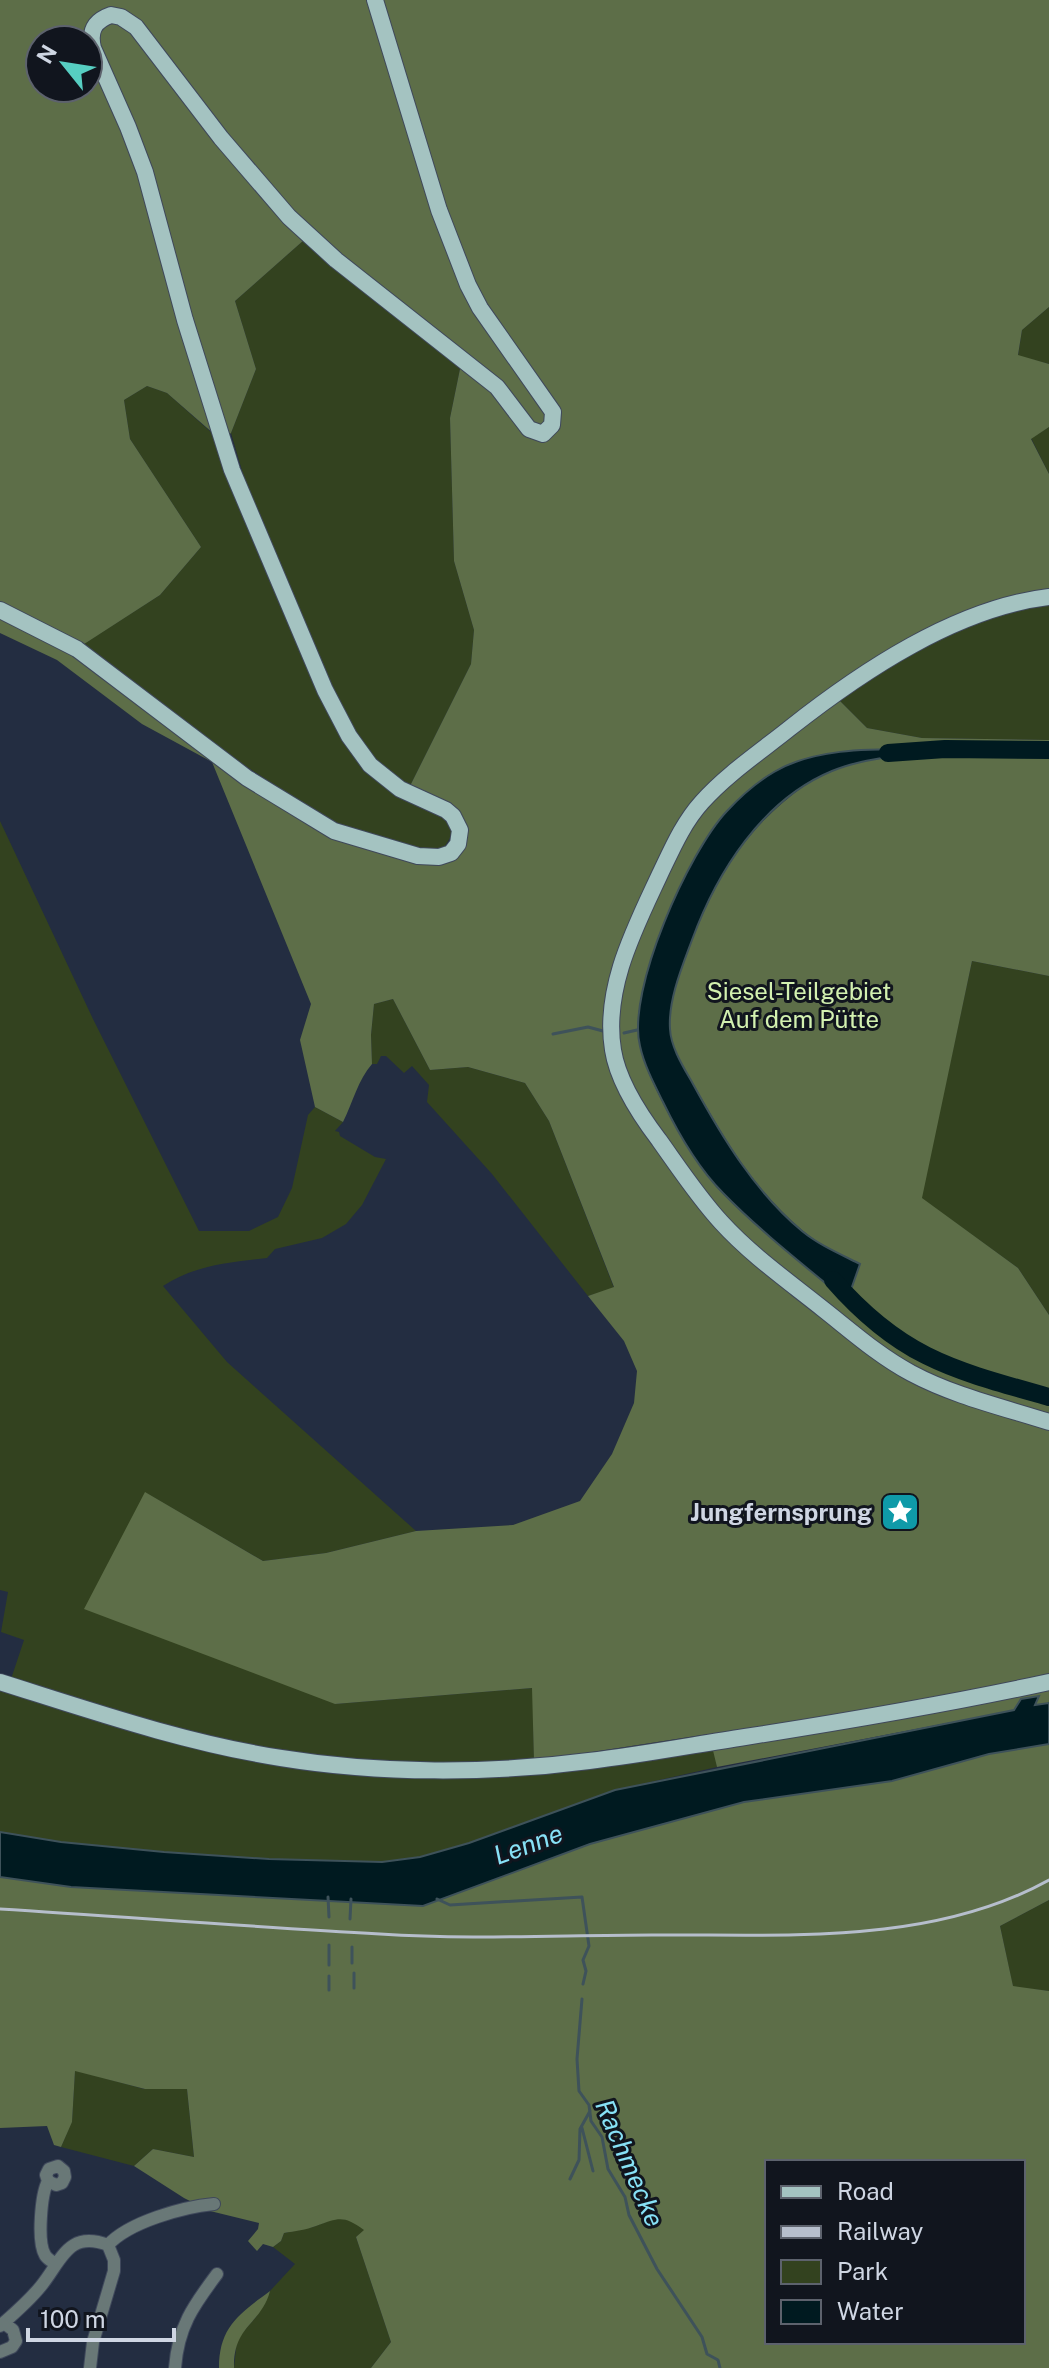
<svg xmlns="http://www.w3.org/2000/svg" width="1049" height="2368" font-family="'Public Sans',sans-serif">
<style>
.green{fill:#33421f}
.forest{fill:#5d6e48;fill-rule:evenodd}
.water{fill:#001a20;stroke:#3e525a;stroke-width:2}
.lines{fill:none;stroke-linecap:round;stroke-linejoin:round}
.stream{stroke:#3e525a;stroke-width:3}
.river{stroke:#001a20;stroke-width:18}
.minor-casing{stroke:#3f485b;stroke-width:14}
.major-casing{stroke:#3f485b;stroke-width:18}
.minor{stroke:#697877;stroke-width:12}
.major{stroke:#a4c3c1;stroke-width:16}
.rail{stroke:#b6becc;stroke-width:3}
.labels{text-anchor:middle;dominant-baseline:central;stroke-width:6;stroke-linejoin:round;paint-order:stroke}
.park-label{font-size:24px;fill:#d3f1b0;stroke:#11151e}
.poi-label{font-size:24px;font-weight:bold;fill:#cfd6e3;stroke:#11151e;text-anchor:end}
.water-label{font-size:26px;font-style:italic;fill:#87e1f6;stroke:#11151e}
</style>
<rect width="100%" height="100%" fill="#232d41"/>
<!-- green -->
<path class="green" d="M304 240 461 364 450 418 454 561 474 630 471 664 409 788 386 773 350 730 260 532 231 433 256 369 235 301Z
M1049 307V364L1018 356 1022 330Z
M147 386 167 393 213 434 254 544 318 694 344 744 361 766 443 816 452 828V835L443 849 434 851 395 846 335 825 244 765 82 645 160 595 201 547 130 439 124 400Z
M1049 427V474L1031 438Z
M1049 602V740L922 738 867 728 836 697 920 648 990 617Z
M0 821 93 1019 199 1231H249L278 1217 292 1188 308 1115 315 1107 343 1122 335 1131 339 1132 340 1136 375 1157 386 1159 362 1205 346 1224 322 1238 275 1249 267 1258C230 1262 195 1265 163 1286L227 1362 416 1531 326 1553 263 1561 146 1493 335 1704 533 1688 534 1761 469 1763 357 1760 283 1754 228 1743 11 1679 24 1640 1 1632 8 1592 0 1590Z
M972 961 1049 976V1315L1018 1268 921 1198Z
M393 999 430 1070 468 1067 525 1083 549 1121 614 1288 588 1296 492 1174 427 1102 429 1085 412 1066 404 1073 386 1056H381L377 1064H372L371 1035 374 1004Z
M0 1686 356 1771 714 1749 717 1767 615 1790 469 1843 420 1857 382 1862 269 1859 164 1852 61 1842 0 1832Z
M1049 1900V1991L1013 1987 1000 1926Z
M75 2070 144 2089H187L194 2157 153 2149 134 2166 61 2147 72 2121Z
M336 2218 351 2220 365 2230 356 2237 391 2342 371 2368H234L237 2339 256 2317 270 2291 295 2264 273 2247 281 2241 284 2233 313 2227Z"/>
<!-- forest -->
<path class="forest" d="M0 0H1049V307L1022 330 1018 355 1049 364V427L1031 439 1049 474V592L951 622 839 700 867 728 922 738 1049 740V976L972 961 922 1198 1018 1268 1049 1315V1703L1035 1705 1038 1696 1021 1699 1015 1710 717 1767 709 1734 534 1761 532 1688 335 1704 84 1609 145 1492 263 1561 326 1553 416 1531 513 1525 580 1501 612 1454 634 1403 637 1371 624 1341 588 1296 614 1287 549 1121 525 1083 468 1067 430 1070 393 999 374 1004 371 1035 372 1064C358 1080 353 1102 343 1122L315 1107 300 1040 311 1004 212 762 142 724 57 660 0 633V618L72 654 212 762 333 837 393 857 442 861 465 831 409 788 471 664 474 630 454 561 450 418 461 364 304 240 235 301 256 369 231 433 222 441 167 393 147 386 124 400 130 439 201 547 160 595 78 648 0 605ZM40 40H88V88H40ZM894 749C864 761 831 767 804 786 740 832 712 886 685 958 678 979 668 1007 670 1029 671 1048 684 1068 694 1085 723 1137 755 1191 802 1230 819 1245 840 1254 860 1264L849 1289 850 1297 846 1300C805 1265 760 1232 722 1193 693 1162 666 1112 649 1074 646 1065 641 1054 640 1045 631 965 704 810 775 771 811 751 854 751 894 749Z
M1049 1744V1900L1000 1926 1013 1986 1049 1991V2368H371L391 2342 356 2237 364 2230C343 2215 339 2218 316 2226 306 2230 295 2231 284 2233L281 2241 273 2247 263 2244 257 2251 248 2241 258 2229 259 2223 210 2211 184 2198 134 2166 153 2149 194 2157 187 2089H145L75 2071 72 2122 61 2147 54 2145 47 2126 0 2128V1877L71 1887 423 1906 590 1844 744 1802 892 1781 989 1754ZM767 2162H1023V2342H767Z
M270 2291C261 2325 233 2325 234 2368H219C219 2327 239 2314 270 2291Z"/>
<!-- water -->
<path class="water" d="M910 749 909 753C883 758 856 761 832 771 762 800 717 872 692 940 682 967 668 1000 670 1029 671 1048 684 1068 693 1084 722 1137 755 1192 802 1231 819 1245 840 1254 860 1264L847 1301C805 1266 761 1232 723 1193 698 1168 678 1133 663 1102 654 1084 644 1065 640 1046 626 991 689 851 727 811 740 797 757 782 774 772 812 749 867 749 910 749Z
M1039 1696 1035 1705 1049 1703V1744L989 1754 892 1781 744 1802 590 1844 423 1906 71 1887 0 1877V1832L61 1842 164 1852 269 1859 382 1862 420 1857 469 1843 615 1790 1014 1710 1021 1699Z"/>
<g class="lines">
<!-- stream -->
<path class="stream" d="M624 1033 637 1030
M553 1034 588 1027 603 1031
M328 1897 329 1917
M437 1899 450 1905 582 1897 589 1946 583 1960 586 1971 583 1984
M350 1919 351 1899
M329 1945V1965
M352 1947V1963
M354 1973V1988
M329 1990V1976
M582 1999 577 2059 579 2091 589 2105 591 2121 602 2137 608 2169 625 2197 629 2215 657 2269 702 2337 707 2354 718 2360 720 2368
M582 2128 593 2171
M570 2179 579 2160 580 2129 590 2111"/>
<!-- river -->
<path class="river" d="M888 753 945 749 1049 750
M833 1280C901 1358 953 1370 1049 1397"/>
<defs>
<path id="minor" d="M48 2181 56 2185 62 2183 65 2177 64 2171 58 2166 49 2169 46 2175 48 2181C41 2194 37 2242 45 2255 47 2259 52 2261 55 2264
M108 2245C129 2222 183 2207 214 2204
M0 2326C15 2313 29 2301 41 2286 62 2260 68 2230 108 2245
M0 2352 12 2347 16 2341 13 2330 4 2323
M90 2368 93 2342 114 2271V2260L108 2245
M175 2368C178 2327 193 2306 217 2274"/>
<path id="major" d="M1049 597C956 608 861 672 790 728 760 752 727 774 702 802 683 823 672 849 660 874 635 928 603 988 613 1050 618 1082 640 1115 659 1140 679 1168 698 1197 721 1222 751 1255 788 1281 823 1309 851 1331 879 1356 911 1373 954 1396 1002 1407 1049 1422
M0 610 77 649 247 778 334 831 418 856 439 857 451 853 458 844 460 830 453 816 446 810 400 789 370 765 349 736 325 690 232 470 185 320 145 172 128 127 93 48C89 31 94 21 111 15L121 17 136 27 221 138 289 217 336 260 497 387 529 429 543 434 552 425 553 412 480 308 468 285 439 210 375 0
M0 1682C92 1711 185 1743 281 1758 379 1774 490 1774 589 1761 641 1755 693 1745 745 1737 847 1721 948 1704 1049 1682"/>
</defs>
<!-- minor casing -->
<use href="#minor" class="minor-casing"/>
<!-- major casing -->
<use href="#major" class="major-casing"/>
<!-- minor -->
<use href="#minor" class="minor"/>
<!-- major -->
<use href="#major" class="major"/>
<!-- rail -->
<path class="rail" d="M0 1909C127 1917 253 1927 380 1934 470 1940 562 1935 652 1935 783 1934 930 1946 1049 1880"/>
</g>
<!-- icons -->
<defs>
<symbol id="sight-square" viewBox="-11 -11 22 22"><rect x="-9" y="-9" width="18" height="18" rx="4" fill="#0f9aa8" stroke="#11151e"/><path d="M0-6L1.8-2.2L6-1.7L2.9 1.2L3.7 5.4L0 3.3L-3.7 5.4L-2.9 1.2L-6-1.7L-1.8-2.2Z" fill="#fff"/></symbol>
</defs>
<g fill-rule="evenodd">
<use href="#sight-square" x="878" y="1490" width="44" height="44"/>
</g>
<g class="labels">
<!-- park labels -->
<g class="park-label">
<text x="799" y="991">Siesel-Teilgebiet<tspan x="799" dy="28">Auf dem Pütte</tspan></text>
</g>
<!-- poi labels -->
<g class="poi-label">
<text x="872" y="1512">Jungfernsprung</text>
</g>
<!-- water labels -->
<g class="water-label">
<text transform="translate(528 1844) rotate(-20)">Lenne</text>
<text transform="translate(630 2163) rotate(67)">Rachmecke</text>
</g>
</g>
<!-- legend -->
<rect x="765" y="2160" width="260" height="184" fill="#11151e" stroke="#5d626d" stroke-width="2"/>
<rect x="781" y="2186" width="40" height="12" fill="#a4c3c1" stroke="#5d626d" stroke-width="2"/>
<text x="837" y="2200" font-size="24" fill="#cfd6e3">Road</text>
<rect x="781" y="2226" width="40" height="12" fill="#b6becc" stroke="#5d626d" stroke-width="2"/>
<text x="837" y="2240" font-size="24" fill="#cfd6e3">Railway</text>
<rect x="781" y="2260" width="40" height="24" fill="#33421f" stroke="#5d626d" stroke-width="2"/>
<text x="837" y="2280" font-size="24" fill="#cfd6e3">Park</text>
<rect x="781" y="2300" width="40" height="24" fill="#001a20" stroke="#5d626d" stroke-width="2"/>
<text x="837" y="2320" font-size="24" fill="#cfd6e3">Water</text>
<!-- north arrow -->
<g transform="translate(64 64) rotate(300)"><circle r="38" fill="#11151e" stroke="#5d626d" stroke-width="2"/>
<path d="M0-6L14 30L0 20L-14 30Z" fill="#57cec2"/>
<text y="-12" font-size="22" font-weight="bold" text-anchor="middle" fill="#cfd6e3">N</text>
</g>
<!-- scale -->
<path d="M28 2328v12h146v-12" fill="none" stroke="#cfd6e3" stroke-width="4"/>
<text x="40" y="2328" font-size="24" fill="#cfd6e3" stroke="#11151e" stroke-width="6" paint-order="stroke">100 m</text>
</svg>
